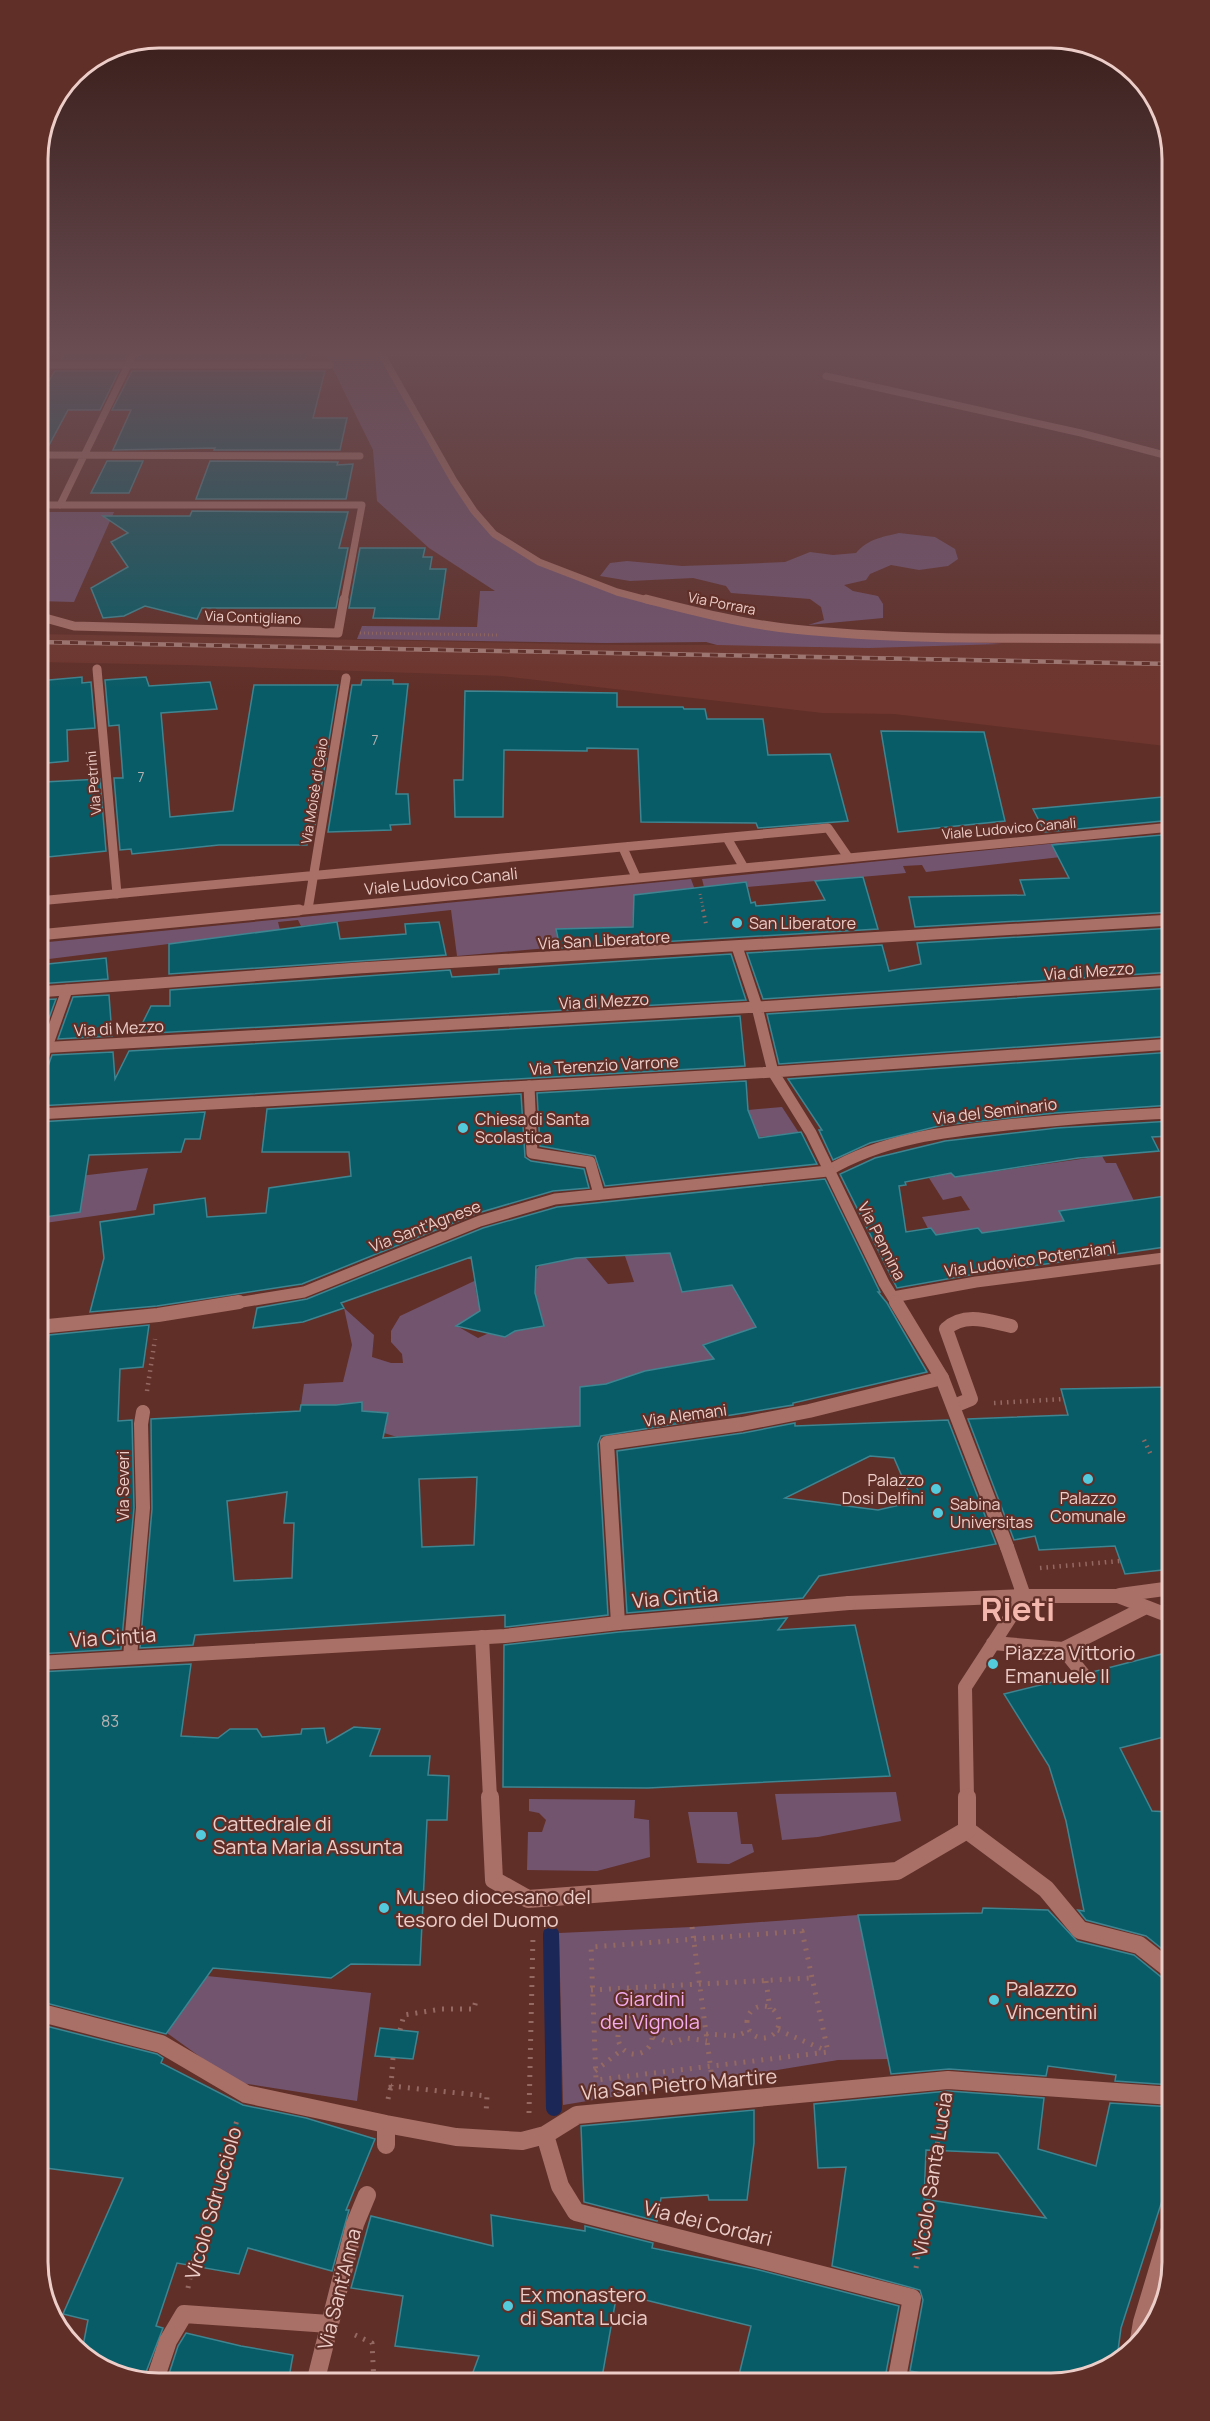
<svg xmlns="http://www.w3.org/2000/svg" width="1210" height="2421" font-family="Manrope,sans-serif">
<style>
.built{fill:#6e362e}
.green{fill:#72546f}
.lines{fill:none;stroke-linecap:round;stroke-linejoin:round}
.stream{stroke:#1b2757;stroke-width:16}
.building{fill:#085c67;stroke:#3e8591;stroke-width:1.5;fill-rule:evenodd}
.path-far3{stroke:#946962;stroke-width:3;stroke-dasharray:1 3;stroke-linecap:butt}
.path-far2{stroke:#946962;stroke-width:4;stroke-dasharray:1.5 4.5;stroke-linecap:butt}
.path-far1{stroke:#946962;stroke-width:4.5;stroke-dasharray:1.5 5;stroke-linecap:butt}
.path{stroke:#946962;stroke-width:5;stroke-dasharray:2 7;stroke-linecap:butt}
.service-far2{stroke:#a87067;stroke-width:11}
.service-far1{stroke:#a87067;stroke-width:14}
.service{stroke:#a87067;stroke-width:18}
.pedestrian-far1{stroke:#a87067;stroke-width:14}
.pedestrian{stroke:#a87067;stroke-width:18}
.minor-far4{stroke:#a87067;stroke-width:7}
.minor-far3{stroke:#a87067;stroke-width:9}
.minor-far2{stroke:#a87067;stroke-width:11}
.minor-far1{stroke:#a87067;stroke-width:14}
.minor{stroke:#a87067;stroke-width:18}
.tertiary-far2{stroke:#a87067;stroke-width:7}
.tertiary-far1{stroke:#a87067;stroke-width:9}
.tertiary{stroke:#a87067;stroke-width:11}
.rail-casing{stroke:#a37a74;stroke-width:4.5}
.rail{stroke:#602f28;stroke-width:3;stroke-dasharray:8;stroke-linecap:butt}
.poi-dot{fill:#54cadd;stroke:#602f28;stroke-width:2}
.labels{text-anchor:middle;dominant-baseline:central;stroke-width:4.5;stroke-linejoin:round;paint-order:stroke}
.far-street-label{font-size:14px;fill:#edcdc8;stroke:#602f28}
.number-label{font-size:14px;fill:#b4b1b0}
.street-label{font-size:16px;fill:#edcdc8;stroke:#602f28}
.poi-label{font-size:16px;fill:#edcdc8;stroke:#602f28;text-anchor:start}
.near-number-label{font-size:16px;fill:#b4b1b0}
.near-street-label{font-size:20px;fill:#edcdc8;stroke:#602f28}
.near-poi-label{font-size:20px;fill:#edcdc8;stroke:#602f28;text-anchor:start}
.near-park-label{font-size:20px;fill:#f3aced;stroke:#602f28}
.near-town-label{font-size:33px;font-weight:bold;fill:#f4b7ad;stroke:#602f28}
.rim{fill:none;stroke:#edcdc8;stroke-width:3}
</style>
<rect width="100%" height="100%" fill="#602f28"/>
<!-- built -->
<path class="built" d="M38 634 625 645H789L855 639 1172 643V722L1165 746 894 714 822 713 502 676 185 665 38 662Z"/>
<!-- green -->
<path class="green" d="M325 353H378L474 511C481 519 488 529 496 535 521 554 551 566 581 578 714 630 861 634 1002 644L869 648 717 645 706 642 604 643 357 639 362 626 477 627 480 591H495L429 548 377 501 373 450Z
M40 512H114L74 602 38 601V515Z
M899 533 935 537 955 549 958 559 948 566 919 570 891 565 870 574 866 580 844 585 853 591 878 596 883 604V618L808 625 824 620 821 607 810 599 731 593 726 586 693 578 630 581 600 576 610 563 627 561 682 566 740 564 785 562 810 552 833 555 856 553C868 539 882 537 899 533Z
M1172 834 1097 853 926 872 922 865 903 866 906 873 747 887 746 882 704 887 702 879 1068 842Z
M691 879 695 890 634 895 632 934 556 930 559 947 457 956 451 910 301 926 298 920 278 922 280 930 49 959 48 955 38 953V943Z
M782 1107 799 1133 759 1137 749 1120 748 1110Z
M1102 1156 1106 1163H1116L1134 1201 1059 1211 1064 1221 982 1233 932 1236 922 1217 970 1210 961 1196 943 1200 929 1178 951 1173 955 1177Z
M148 1168 136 1210 38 1224V1218L74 1213 71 1177Z
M705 1230 678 1279 682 1292 732 1285 755 1323 773 1319 736 1356 722 1338 704 1345 714 1359 645 1371 631 1376 595 1425 397 1437 384 1433 388 1413 362 1411V1402L336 1405H301L304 1384 343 1382 352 1345 344 1308 374 1335 372 1357 391 1363H403L402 1354 391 1342V1331L400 1316 487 1275 475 1286 478 1302H482L485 1313 472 1316 457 1326 478 1338 489 1333 505 1337 515 1331 544 1326 535 1293V1271L540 1265 584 1251 586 1258 608 1284 634 1282 625 1256 623 1242Z
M896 1792 901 1821 818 1837 782 1840 775 1794Z
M529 1799 635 1800 634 1818 649 1820 650 1857 597 1871 527 1870 528 1832H542L546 1820 539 1813 529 1811Z
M688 1812H737L741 1844H752L754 1852 729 1864 697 1863Z
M858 1915 888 2059 838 2060 563 2105 559 1933 692 1927Z
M207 1976 371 1993 357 2101 235 2082 167 2033Z"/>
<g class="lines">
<!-- stream -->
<path class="stream" d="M551 1934 554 2108"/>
</g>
<!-- building -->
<path class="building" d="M66 353H128L125 359H62Z
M140 353H307L305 359H137Z
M55 371H119L100 410H68L47 449H38V398Z
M132 371H325L313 418H347L340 450H214L215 448 113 450 131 410H112Z
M107 461H143L129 493H91Z
M210 461 338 462 337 465 353 464 346 499H196Z
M192 511 348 512 339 548H348L336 608H202L197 619 145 606 124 616 103 618 91 588 128 567 111 542 128 533 103 516H190Z
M360 548H425L423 557H432L430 569H446L439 619 373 618 375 608H349Z
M82 677V683L91 682 95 728 67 730 68 761 38 764V681Z
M146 677 149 686 210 682 217 709 161 713 170 817 233 811 254 685H338L314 832H310L307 845H219L132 854 131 849 120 850 114 778H123L119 725 109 726 105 680Z
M362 680H393V684H408L396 794H408L410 824 390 825 391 830 328 832 352 685H361Z
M465 691 617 693V707H683L684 709H705L707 719H763L768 755 830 754 848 821 758 828 756 823 641 822 638 749 587 748V751L504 750 503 817H455L454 780H463Z
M881 731 984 732 1005 821 898 832Z
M100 779 106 851 38 858V830H42L44 782Z
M1173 796V820L1045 832 1033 809Z
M1173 834V912L915 927 909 897 1025 895 1020 880 1069 878 1052 845Z
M863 877 878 929 560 948 556 929 633 927 634 895 746 882 751 903 755 902 756 906 825 900 815 881Z
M337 922 340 939 406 934 405 924 439 922 446 955 169 974V944Z
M1173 928V972L763 999 747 953 882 945 889 971 921 964 917 943Z
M731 954 746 1000 137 1034 151 1006H170V990L450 970 452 977 499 974V969Z
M106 958 108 979 38 984V965Z
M1173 988V1036L779 1064 767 1014Z
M109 995 112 1036 58 1039 73 997Z
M56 999 41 1040H38V1000Z
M740 1016 745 1066 38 1106V1080L45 1075 52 1055 113 1052 115 1079 129 1051Z
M1173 1052 1172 1105 1055 1113 943 1125 870 1143 833 1160 819 1130H822L788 1079Z
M746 1081 748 1110 759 1138 801 1132 817 1164 605 1186 595 1156 540 1146 537 1093Z
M521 1094 525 1157 531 1161 584 1169 589 1188 553 1191 478 1213 302 1284 157 1306 90 1312 104 1258 100 1222 154 1214V1205L205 1198 207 1217 266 1213 269 1188 351 1176 349 1152H262L267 1109Z
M205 1112 200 1139H185L181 1152 89 1155 80 1212 38 1218V1122Z
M1172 1121V1136L1152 1137 1159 1151 1078 1158 955 1177 951 1173 905 1182 906 1185 899 1186 906 1232 931 1228 936 1235 978 1228 982 1233 1064 1221 1059 1211 1172 1195V1246L975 1274 897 1288 840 1174 875 1158 945 1141 1057 1128Z
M825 1179 880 1292H878L887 1303 927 1372 793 1403V1405L601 1436 598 1444 608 1615 505 1627V1615L195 1635 193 1645 140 1648 152 1509 151 1419 300 1411 301 1405H336L362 1402V1411L388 1413 383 1438 580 1426V1387L606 1384 645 1371 714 1359 703 1345 756 1327 732 1285 682 1292 670 1253 576 1258 536 1266 535 1293 544 1326 515 1331 505 1337 456 1326 480 1311 471 1257 341 1303 344 1308 303 1322 253 1328 257 1308 307 1299 483 1228 557 1207ZM477 1477 474 1545 422 1547 419 1479ZM287 1492 284 1523H294L292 1578 234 1581 227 1501Z
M149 1325 143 1367 120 1369 118 1421 132 1420 134 1508 121 1649 38 1654V1400L43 1399 49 1335Z
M1172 1387V1569L1125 1574 1115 1546 1039 1550 1035 1536 1014 1540 968 1419 1068 1415 1061 1389Z
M948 1420 996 1544 819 1576 803 1598 627 1613 617 1451 743 1433 795 1423V1426ZM870 1456 894 1458 913 1502 878 1510 785 1498Z
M787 1618 778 1630 855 1625 890 1776 648 1788 503 1787 504 1645 619 1632Z
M1162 1654 1166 1662 1172 1661V1735L1120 1748 1152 1811 1169 1812 1172 1827V1957L1146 1936 1086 1920 1078 1910 1084 1911 1066 1821 1049 1766 1004 1694 1073 1677 1079 1682 1085 1683 1091 1678 1092 1672Z
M191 1664 181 1736 218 1738 230 1729H257L262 1737 301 1734 302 1729 324 1728 327 1743 354 1727 380 1729 370 1756H430L428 1775 449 1776 447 1820H427L420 1965 351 1964 331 1978 213 1968 166 2034 38 2001V1672Z
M983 1908 1048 1910 1077 1941 1134 1955 1165 1980 1172 1982V2085L1115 2081 1116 2075 1048 2066 1046 2076 949 2069 891 2074 858 1915 982 1913Z
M38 2024 157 2054 163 2058 161 2063 243 2105 306 2118 375 2139 346 2210H349L332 2271 248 2248 239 2274 177 2263 156 2326 163 2328 143 2380 91 2363 82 2351 88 2320 63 2314 123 2178 38 2167Z
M380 2028 418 2032 413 2059 375 2056Z
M948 2091 1044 2098 1038 2149 1096 2166 1110 2103 1172 2107V2170L1121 2328 1117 2358 1097 2374 1051 2384 976 2383 910 2371 923 2300 920 2290 832 2266 846 2167 818 2168 814 2104ZM926 2150 998 2153 1046 2218 924 2199Z
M754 2110V2143L747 2200H709L708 2195 661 2198 657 2221 584 2202 581 2126Z
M491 2215 585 2231V2226L653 2243 652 2248 755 2269 899 2306 884 2383H737L751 2326 617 2293 601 2383H469L479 2356 395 2346 403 2296 351 2288 371 2216 493 2246Z
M186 2333 241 2346 293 2355 288 2383H166L178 2346Z"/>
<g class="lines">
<!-- path-far3 -->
<path class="path-far3" d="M360 633 497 635
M700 894 704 912"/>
<!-- path-far2 -->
<path class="path-far2" d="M703 910 706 924"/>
<!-- path-far1 -->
<path class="path-far1" d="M147 1391 155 1339
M994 1403 1064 1399
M1144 1440 1151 1455
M1040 1568 1120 1561"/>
<!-- path -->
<path class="path" d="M692 1927 712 2078
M802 1931 828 2052 596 2080 591 1947Z
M766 1981 770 2009
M629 1989 632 2021
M591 1990 811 1978
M747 2022a16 16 0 1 1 32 0a16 16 0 1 1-32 0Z
M618 2037a17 17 0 1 1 34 0a17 17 0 1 1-34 0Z
M400 2030 404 2015 442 2009H474L476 2000
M778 2030 827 2051
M706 2034 737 2036 750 2030
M654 2036 670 2043 686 2038 707 2041
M393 2058 391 2086 487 2096 486 2114
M595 2071 623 2049
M388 2099 391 2086
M529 2113 533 1936
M916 2268 944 2105
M188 2288 193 2263 238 2117
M355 2335 372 2343 374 2383"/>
<!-- service-far2 -->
<path class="service-far2" d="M38 1072 67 990
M529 1086 532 1153 590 1162 599 1194
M230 1304 304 1292 480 1221 555 1199 828 1171C885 1137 952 1131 1017 1124 1069 1119 1120 1115 1172 1113"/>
<!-- service-far1 -->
<path class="service-far1" d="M38 1327 158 1315 239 1302
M954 1406 971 1399 946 1329C965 1312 988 1321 1011 1326
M618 1623 607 1443 742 1424 809 1411 942 1378
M130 1657 143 1508 141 1424 143 1412"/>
<!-- service -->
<path class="service" d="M967 1830 1046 1889 1080 1930 1139 1945 1172 1971
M38 2012 161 2044 246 2094 386 2124 456 2137 522 2141 545 2135 577 2115 948 2080 1172 2096
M386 2124V2145
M545 2135 560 2186 576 2212 912 2298 896 2383
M154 2383 168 2341 184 2314 329 2324
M315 2383 355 2224 367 2195"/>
<!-- pedestrian-far1 -->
<path class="pedestrian-far1" d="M1007 1547 1024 1596
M1120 1595 1172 1588
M849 1603 1024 1596H1118L1172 1617
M482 1637 490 1798
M993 1643 1063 1649 1146 1607
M1063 1649 1083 1674
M967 1798 965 1687 1024 1596"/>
<!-- pedestrian -->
<path class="pedestrian" d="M490 1797 494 1880 528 1899 897 1871 967 1830V1797"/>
<!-- minor-far4 -->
<path class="minor-far4" d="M38 365H330
M826 376 1081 433 1172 457
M38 455 360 456
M38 505H362L344 601
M60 505 134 353"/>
<!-- minor-far3 -->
<path class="minor-far3" d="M38 616 74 626 338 633 344 599
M97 669 117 894
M727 838 743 866
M623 848 636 877
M38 901 828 828 848 857
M308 909 346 678"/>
<!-- minor-far2 -->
<path class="minor-far2" d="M737 947 757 1007 773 1072 811 1133 884 1283 897 1304
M38 992 358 968 1172 920
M38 1048 757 1007 1172 980
M38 1114 773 1072 1172 1044
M893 1297 976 1282 1172 1257"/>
<!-- minor-far1 -->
<path class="minor-far1" d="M896 1302 942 1378 1007 1547
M38 1663 505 1636 618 1623 849 1603"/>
<!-- minor -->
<path class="minor" d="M1139 2340 1142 2322 1172 2222"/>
<!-- tertiary-far2 -->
<path class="tertiary-far2" d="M381 353 454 481 474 511 494 534 539 562 617 592 651 601"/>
<!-- tertiary-far1 -->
<path class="tertiary-far1" d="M646 599C693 611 744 624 793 629 918 642 1046 637 1172 639
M283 912 1172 827"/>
<!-- tertiary -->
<path class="tertiary" d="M38 935 299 910"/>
<defs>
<path id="rail" d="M38 642 1172 664"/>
</defs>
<!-- rail casing -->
<use href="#rail" class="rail-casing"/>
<!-- rail -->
<use href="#rail" class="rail"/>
</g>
<!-- sky -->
<linearGradient id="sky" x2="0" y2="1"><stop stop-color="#351a16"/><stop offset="0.51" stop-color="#694d53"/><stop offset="1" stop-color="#694d53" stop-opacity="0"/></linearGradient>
<rect width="1210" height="692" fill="url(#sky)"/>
<!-- markers -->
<g class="poi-dot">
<circle cx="737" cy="923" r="6"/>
<circle cx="463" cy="1128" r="6"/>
<circle cx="1088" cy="1479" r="6"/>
<circle cx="936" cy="1489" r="6"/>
<circle cx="938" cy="1513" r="6"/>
<circle cx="993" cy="1664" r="6"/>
<circle cx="201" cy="1835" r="6"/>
<circle cx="384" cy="1908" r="6"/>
<circle cx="994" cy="2000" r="6"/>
<circle cx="508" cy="2306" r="6"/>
</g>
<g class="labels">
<!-- far-street labels -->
<g class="far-street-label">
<text transform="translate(722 603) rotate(11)">Via Porrara</text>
<text transform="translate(253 617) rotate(2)">Via Contigliano</text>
<text transform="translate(93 783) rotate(-95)">Via Petrini</text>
<text transform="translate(314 791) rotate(-81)">Via Moisè di Gaio</text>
<text transform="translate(1009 828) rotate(-5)">Viale Ludovico Canali</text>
</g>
<!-- number labels -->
<g class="number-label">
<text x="375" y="739">7</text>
<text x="141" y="776">7</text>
</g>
<!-- street labels -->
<g class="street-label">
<text transform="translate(441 881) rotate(-6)">Viale Ludovico Canali</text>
<text transform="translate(604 940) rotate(-3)">Via San Liberatore</text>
<text transform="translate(1089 971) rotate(-4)">Via di Mezzo</text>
<text transform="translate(604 1001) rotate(-3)">Via di Mezzo</text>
<text transform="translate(119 1028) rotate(-3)">Via di Mezzo</text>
<text transform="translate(604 1065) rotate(-3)">Via Terenzio Varrone</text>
<text transform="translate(995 1111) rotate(-7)">Via del Seminario</text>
<text transform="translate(425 1226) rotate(-21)">Via Sant'Agnese</text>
<text transform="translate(882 1241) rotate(63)">Via Pennina</text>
<text transform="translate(1030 1259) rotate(-8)">Via Ludovico Potenziani</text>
<text transform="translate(685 1415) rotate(-8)">Via Alemani</text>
<text transform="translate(123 1486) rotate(-90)">Via Severi</text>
</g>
<!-- poi labels -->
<g class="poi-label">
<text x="749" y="923">San Liberatore</text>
<text x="475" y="1119">Chiesa di Santa<tspan x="475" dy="18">Scolastica</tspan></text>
<text x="924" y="1480" text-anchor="end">Palazzo<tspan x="924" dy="18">Dosi Delfini</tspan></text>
<text x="1088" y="1498" text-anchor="middle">Palazzo<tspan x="1088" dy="18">Comunale</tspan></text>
<text x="950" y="1504">Sabina<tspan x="950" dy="18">Universitas</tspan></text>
</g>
<!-- near-number labels -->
<g class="near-number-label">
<text x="110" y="1721">83</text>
</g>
<!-- near-street labels -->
<g class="near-street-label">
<text transform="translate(675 1597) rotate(-5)">Via Cintia</text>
<text transform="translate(113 1637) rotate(-4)">Via Cintia</text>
<text transform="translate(679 2084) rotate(-5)">Via San Pietro Martire</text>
<text transform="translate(932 2174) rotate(-81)">Vicolo Santa Lucia</text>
<text transform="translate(213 2203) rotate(-74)">Vicolo Sdrucciolo</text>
<text transform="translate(708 2223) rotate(14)">Via dei Cordari</text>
<text transform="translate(339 2289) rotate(-76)">Via Sant'Anna</text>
</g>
<!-- near-poi labels -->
<g class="near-poi-label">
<text x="1005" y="1652">Piazza Vittorio<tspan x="1005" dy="23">Emanuele II</tspan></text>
<text x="213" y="1823">Cattedrale di<tspan x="213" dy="23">Santa Maria Assunta</tspan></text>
<text x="396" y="1896">Museo diocesano del<tspan x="396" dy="23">tesoro del Duomo</tspan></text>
<text x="1006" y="1988">Palazzo<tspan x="1006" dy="23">Vincentini</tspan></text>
<text x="520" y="2294">Ex monastero<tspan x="520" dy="23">di Santa Lucia</tspan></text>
</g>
<!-- near-park labels -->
<g class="near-park-label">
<text x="650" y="1998">Giardini<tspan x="650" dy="23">del Vignola</tspan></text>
</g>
<!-- near-town labels -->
<g class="near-town-label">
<text x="1018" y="1608">Rieti</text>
</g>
</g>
<!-- crop -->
<path d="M0 0H1210V2421H0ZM159 48H1051A111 111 0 0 1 1162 159V2262A111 111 0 0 1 1051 2373H159A111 111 0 0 1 48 2262V159A111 111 0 0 1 159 48Z" fill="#602f28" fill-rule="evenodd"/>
<path class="rim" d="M159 48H1051A111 111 0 0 1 1162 159V2262A111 111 0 0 1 1051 2373H159A111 111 0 0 1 48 2262V159A111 111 0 0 1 159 48Z"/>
</svg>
